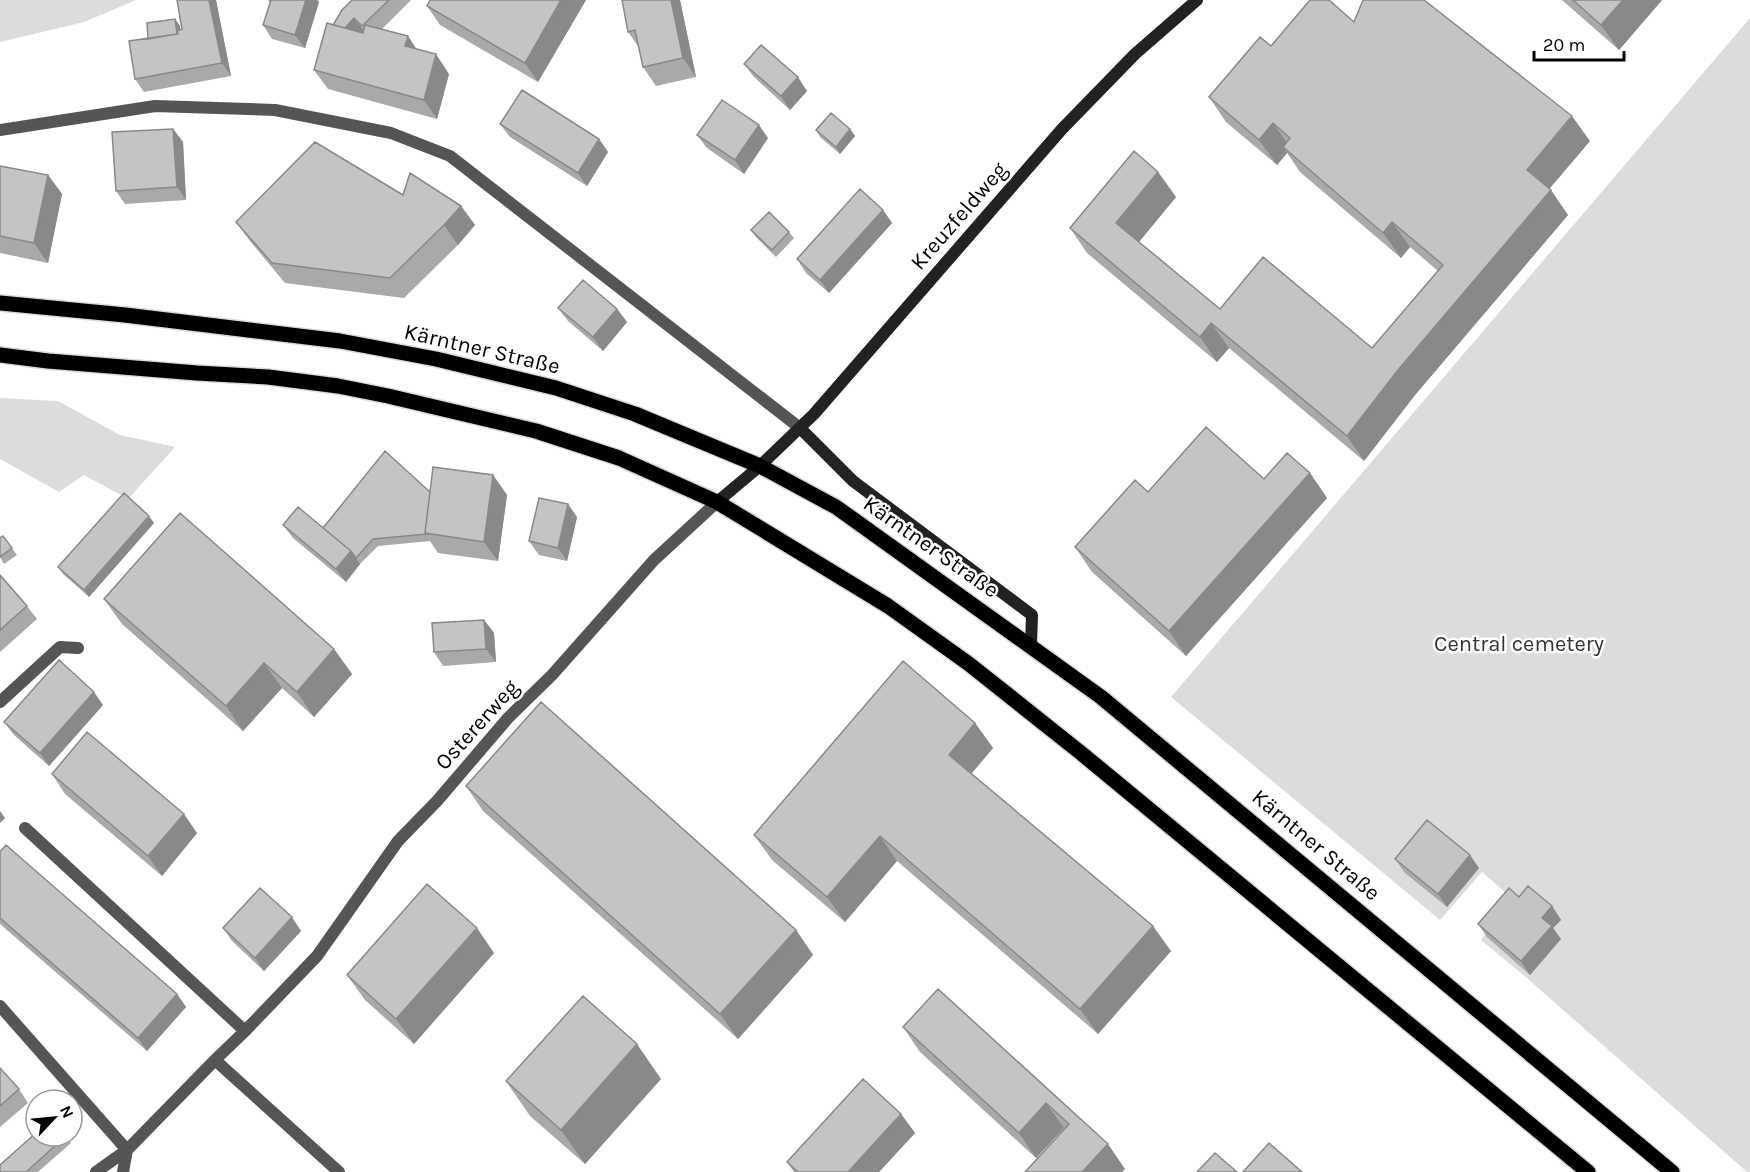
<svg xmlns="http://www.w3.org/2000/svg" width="1750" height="1172" font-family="Karla,sans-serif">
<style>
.green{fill:#dcdcdc}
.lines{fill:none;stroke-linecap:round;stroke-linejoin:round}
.primary-casing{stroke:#dbdbdb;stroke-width:18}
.street{stroke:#555;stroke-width:12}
.secondary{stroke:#222;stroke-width:12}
.primary{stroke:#000;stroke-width:15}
.wall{fill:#a9a9a9}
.shaded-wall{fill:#898989}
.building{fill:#c4c4c4;stroke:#898989;stroke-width:1.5}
.labels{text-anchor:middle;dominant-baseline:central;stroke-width:5;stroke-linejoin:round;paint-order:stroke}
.street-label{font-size:22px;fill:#000;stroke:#fff}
.park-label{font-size:22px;fill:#333;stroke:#fff}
</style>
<rect width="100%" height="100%" fill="#fff"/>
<!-- green -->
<path class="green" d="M0 0H136L84 22 0 42Z
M1750 18V1172H1747L1528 979 1481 940 1514 900 1482 872 1440 920 1171 697Z
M0 398 58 401 120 435 175 447 128 499 84 475 59 492 0 459Z"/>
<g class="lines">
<defs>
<path id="primary" d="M0 303 125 315 340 341 436 359 556 388 635 414 760 466 836 507 1101 697 1672 1172
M0 355 48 361 197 373 268 377 338 386 388 396 536 431 619 458 717 502 888 606 969 664 1081 753 1588 1172"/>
</defs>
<!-- primary casing -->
<use href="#primary" class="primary-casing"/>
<!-- street -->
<path class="street" d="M0 130 155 106 275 110 391 133 450 156 800 428
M0 702 60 647 78 648
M25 828 245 1031
M0 1006 127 1150 123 1172
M215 1060 339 1172
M96 1172 127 1150 215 1060 245 1031 317 956 398 841 437 801 508 718 552 675 654 560 717 502"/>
<!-- secondary -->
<path class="secondary" d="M800 428 853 481 1032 615 1031 645
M717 502 760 466 814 414 1062 129 1135 54 1197 0"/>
<!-- primary -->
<use href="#primary" class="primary"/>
</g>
<!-- wall -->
<path class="wall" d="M177 0H216L231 76 144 92 135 79 148 39 175 19 180 26V30L182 29Z
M268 0H317L319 2 305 48 272 39 263 25 270 3Z
M352 0H411L382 29 417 49 449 74 437 119 328 89 314 70 333 25Z
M586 0 538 82 440 25 427 6Z
M680 0 696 77 656 86 643 67 638 46 628 32Z
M1562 0H1662L1619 50Z
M1354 22 1590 141 1549 189 1568 215 1415 395 1364 461 1229 348 1217 362 1087 253 1070 228 1158 172 1176 197 1139 242 1220 309 1372 348 1438 271 1410 247 1401 258 1300 172 1287 153 1277 165 1226 122 1209 97 1271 46Z
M744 64 807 91 790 110 754 77Z
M500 124 599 139 608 152 587 186 510 137Z
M173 129 183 142 186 200 125 204 116 191Z
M850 129 855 136 840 154 820 137 816 130Z
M697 135 768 138 744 174 707 148Z
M0 166 48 175 62 194 48 263 0 253Z
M403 195 461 206 475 225 458 245 404 298 285 283 250 241 236 222Z
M883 210 892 223 829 293 806 273 797 259Z
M751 230 789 232 794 238 776 257 756 237Z
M558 308 617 309 627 322 603 351 568 321Z
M1310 473 1327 498 1186 656 1092 572 1075 547 1264 479Z
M493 475 507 495 498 561 438 553 430 541 378 546 360 564 346 582 293 538 283 525 323 528 430 492Z
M577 517 567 561 539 555 529 541Z
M154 523 89 597 63 574 58 567Z
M3 536 17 555 4 564 0 557V538Z
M0 575 27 606 37 619 0 652Z
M104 599 334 649 352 674 314 717 282 688 243 731 122 624Z
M484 620 494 633 496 662 443 666 434 652Z
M103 705 49 766 14 735 4 722Z
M975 723 993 748 971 774 1171 951 1098 1034 897 861 845 922 772 860 754 835Z
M52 774 197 833 162 876 65 794Z
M466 786 796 930 813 955 738 1039 483 811Z
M0 852 177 994 186 1007 147 1051 0 924Z
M1395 859 1479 868 1447 907 1405 873Z
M1519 897 1552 906 1561 920 1553 928 1561 939 1530 975 1487 937 1478 924Z
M223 928 301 931 264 971 232 941Z
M494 953 414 1044 365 1000 347 975Z
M938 989 1125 1169 1122 1172H1025L1065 1129 1064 1128 1036 1158 920 1052 903 1027Z
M0 1068 19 1089 28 1103 0 1127Z
M661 1079 585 1164 530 1116 506 1081Z
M901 1114 915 1133 879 1172H794L787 1162Z
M66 1136 71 1143 38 1172H0Z"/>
<!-- shaded-wall -->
<path class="shaded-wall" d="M209 0H216L231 76 222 63Z
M306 0H317L319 2 305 48 295 35Z
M561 0H586L538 82 525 63Z
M671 0H680L696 77 683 58Z
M1623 0H1662L1619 50 1601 25Z
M354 18 364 31 350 45 341 32Z
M175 19 180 26 182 48 178 42Z
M408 36 421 56 405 46Z
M436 54 449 74 437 119 424 100Z
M798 77 807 91 790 110 781 96Z
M1572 116 1590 141 1544 195 1527 170Z
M1273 123 1291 148 1283 147 1287 153 1277 165 1259 140Z
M759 125 768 138 744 174 735 160Z
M173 129 183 142 186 200 177 187Z
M850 129 855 136 840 154 836 147Z
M599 139 608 152 587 186 578 173Z
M1158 172 1176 197 1134 248 1116 223Z
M48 175 62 194 48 263 34 243Z
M1551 190 1568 215 1415 395 1364 461 1347 436 1398 370Z
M461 206 475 225 458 245 444 225Z
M883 210 892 223 829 293 820 280Z
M1392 222 1410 247 1401 258 1383 233Z
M617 309 627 322 603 351 593 337Z
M1211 323 1229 348 1217 362 1200 337Z
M1310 473 1327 498 1186 656 1169 631Z
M493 475 507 495 498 561 484 542Z
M568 504 577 517 567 561 558 548Z
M149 516 154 523 89 597 84 590Z
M351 551 360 564 346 582 336 569Z
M484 620 494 633 496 662 486 649Z
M334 649 352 674 314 717 297 692Z
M264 663 282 688 243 731 226 706Z
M94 692 103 705 49 766 40 753Z
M975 723 993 748 966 780 949 755Z
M0 811 5 818 0 823Z
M184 814 197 833 162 876 148 856Z
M880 836 897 861 845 922 827 897Z
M1470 855 1479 868 1447 907 1438 894Z
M1552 906 1561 920 1553 928 1561 939 1530 975 1521 961 1542 918Z
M292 917 301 931 264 971 255 958Z
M1153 926 1171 951 1098 1034 1080 1009Z
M477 928 494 953 414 1044 396 1019Z
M796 930 813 955 738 1039 720 1014Z
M177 994 186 1007 147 1051 138 1038Z
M637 1044 661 1079 585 1164 561 1130Z
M1046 1103 1064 1128 1036 1158 1019 1133Z
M901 1114 915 1133 879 1172H848Z
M1108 1144 1125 1169 1122 1172H1082Z"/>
<!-- building -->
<path class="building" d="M177 0H209L222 63 135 79 129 41 178 34 177 31 182 29Z
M271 0H306L295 35 263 25Z
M352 0H389L362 26 354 18 345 28 333 25 342 10Z
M430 0H561L525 63 427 6Z
M622 0H671L683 58 643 67 635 30 628 32Z
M1310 0H1329L1354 22 1363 0H1424L1572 116 1527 170 1551 190 1398 370 1347 436 1211 323 1200 337 1070 228 1134 151 1158 172 1116 223 1220 309 1263 257 1372 348 1443 265 1392 222 1383 233 1283 147 1290 138 1273 123 1259 140 1209 97 1260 37 1271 46Z
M1573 0H1623L1601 25Z
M175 19 177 34 148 39 147 23Z
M327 23 363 33 365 25 408 36 405 46 436 54 424 100 314 70Z
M761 45 798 77 781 96 744 64Z
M522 90 599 139 578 173 500 124Z
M722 100 759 125 735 160 697 135Z
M831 113 850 129 836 147 816 130Z
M173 129 177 187 116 191 112 132Z
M315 142 403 195 410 173 461 206 444 225 390 278 272 263 236 222Z
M0 166 48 175 34 243 0 236Z
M860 189 883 210 820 280 797 259Z
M769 212 789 232 772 250 751 230Z
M583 280 617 309 593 337 558 308Z
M1206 427 1264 479 1287 453 1310 473 1169 631 1075 547 1135 480 1148 492Z
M385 451 430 492 425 533 427 534 373 539 356 558 351 551 323 528Z
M433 467 493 475 484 542 425 533Z
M124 493 149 516 84 590 58 567Z
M539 498 568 504 558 548 529 541Z
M298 507 351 551 336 569 283 525Z
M180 513 334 649 297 692 264 663 226 706 104 599Z
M3 536 12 548 0 557V538Z
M0 575 27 606 0 630Z
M484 620 486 649 434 652 432 623Z
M59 660 94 692 40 753 4 722Z
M903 661 975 723 949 755 1153 926 1080 1009 880 836 827 897 754 835Z
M541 702 796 930 720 1014 466 786Z
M87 732 184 814 148 856 52 774Z
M1427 820 1470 855 1438 894 1395 859Z
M6 845 177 994 138 1038 0 918V852Z
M427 884 477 928 396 1019 347 975Z
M1528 886 1552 906 1542 918 1552 926 1521 961 1478 924 1509 888 1519 897Z
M260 888 292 917 255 958 223 928Z
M938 989 1108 1144 1082 1172H1025L1069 1124 1046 1103 1019 1133 903 1027Z
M583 996 637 1044 561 1130 506 1081Z
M0 1068 19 1089 0 1106Z
M863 1079 901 1114 848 1172H798L787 1162Z
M36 1133V1136H66L26 1172H0V1165Z
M1269 1143 1302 1172H1243Z
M1215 1153 1237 1172H1197Z"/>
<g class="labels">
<!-- street labels -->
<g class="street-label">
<text transform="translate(959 216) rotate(-49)">Kreuzfeldweg</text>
<text transform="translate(482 349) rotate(13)">Kärntner Straße</text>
<text transform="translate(931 547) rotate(35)">Kärntner Straße</text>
<text transform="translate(477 725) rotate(-48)">Ostererweg</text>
<text transform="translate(1316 845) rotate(40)">Kärntner Straße</text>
</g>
<!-- park labels -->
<g class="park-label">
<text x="1519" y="644">Central cemetery</text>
</g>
</g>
<!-- north arrow -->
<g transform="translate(54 1118) rotate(64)"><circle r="28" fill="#ffffff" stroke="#999999" stroke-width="1.5"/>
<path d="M0-4.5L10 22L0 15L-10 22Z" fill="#000000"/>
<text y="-9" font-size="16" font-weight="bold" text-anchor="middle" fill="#000000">N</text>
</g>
<!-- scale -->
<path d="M1534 51v9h90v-9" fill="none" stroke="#000000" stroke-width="3"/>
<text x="1543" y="51" font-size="18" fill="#000000" stroke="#ffffff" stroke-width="4.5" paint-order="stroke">20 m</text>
</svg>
